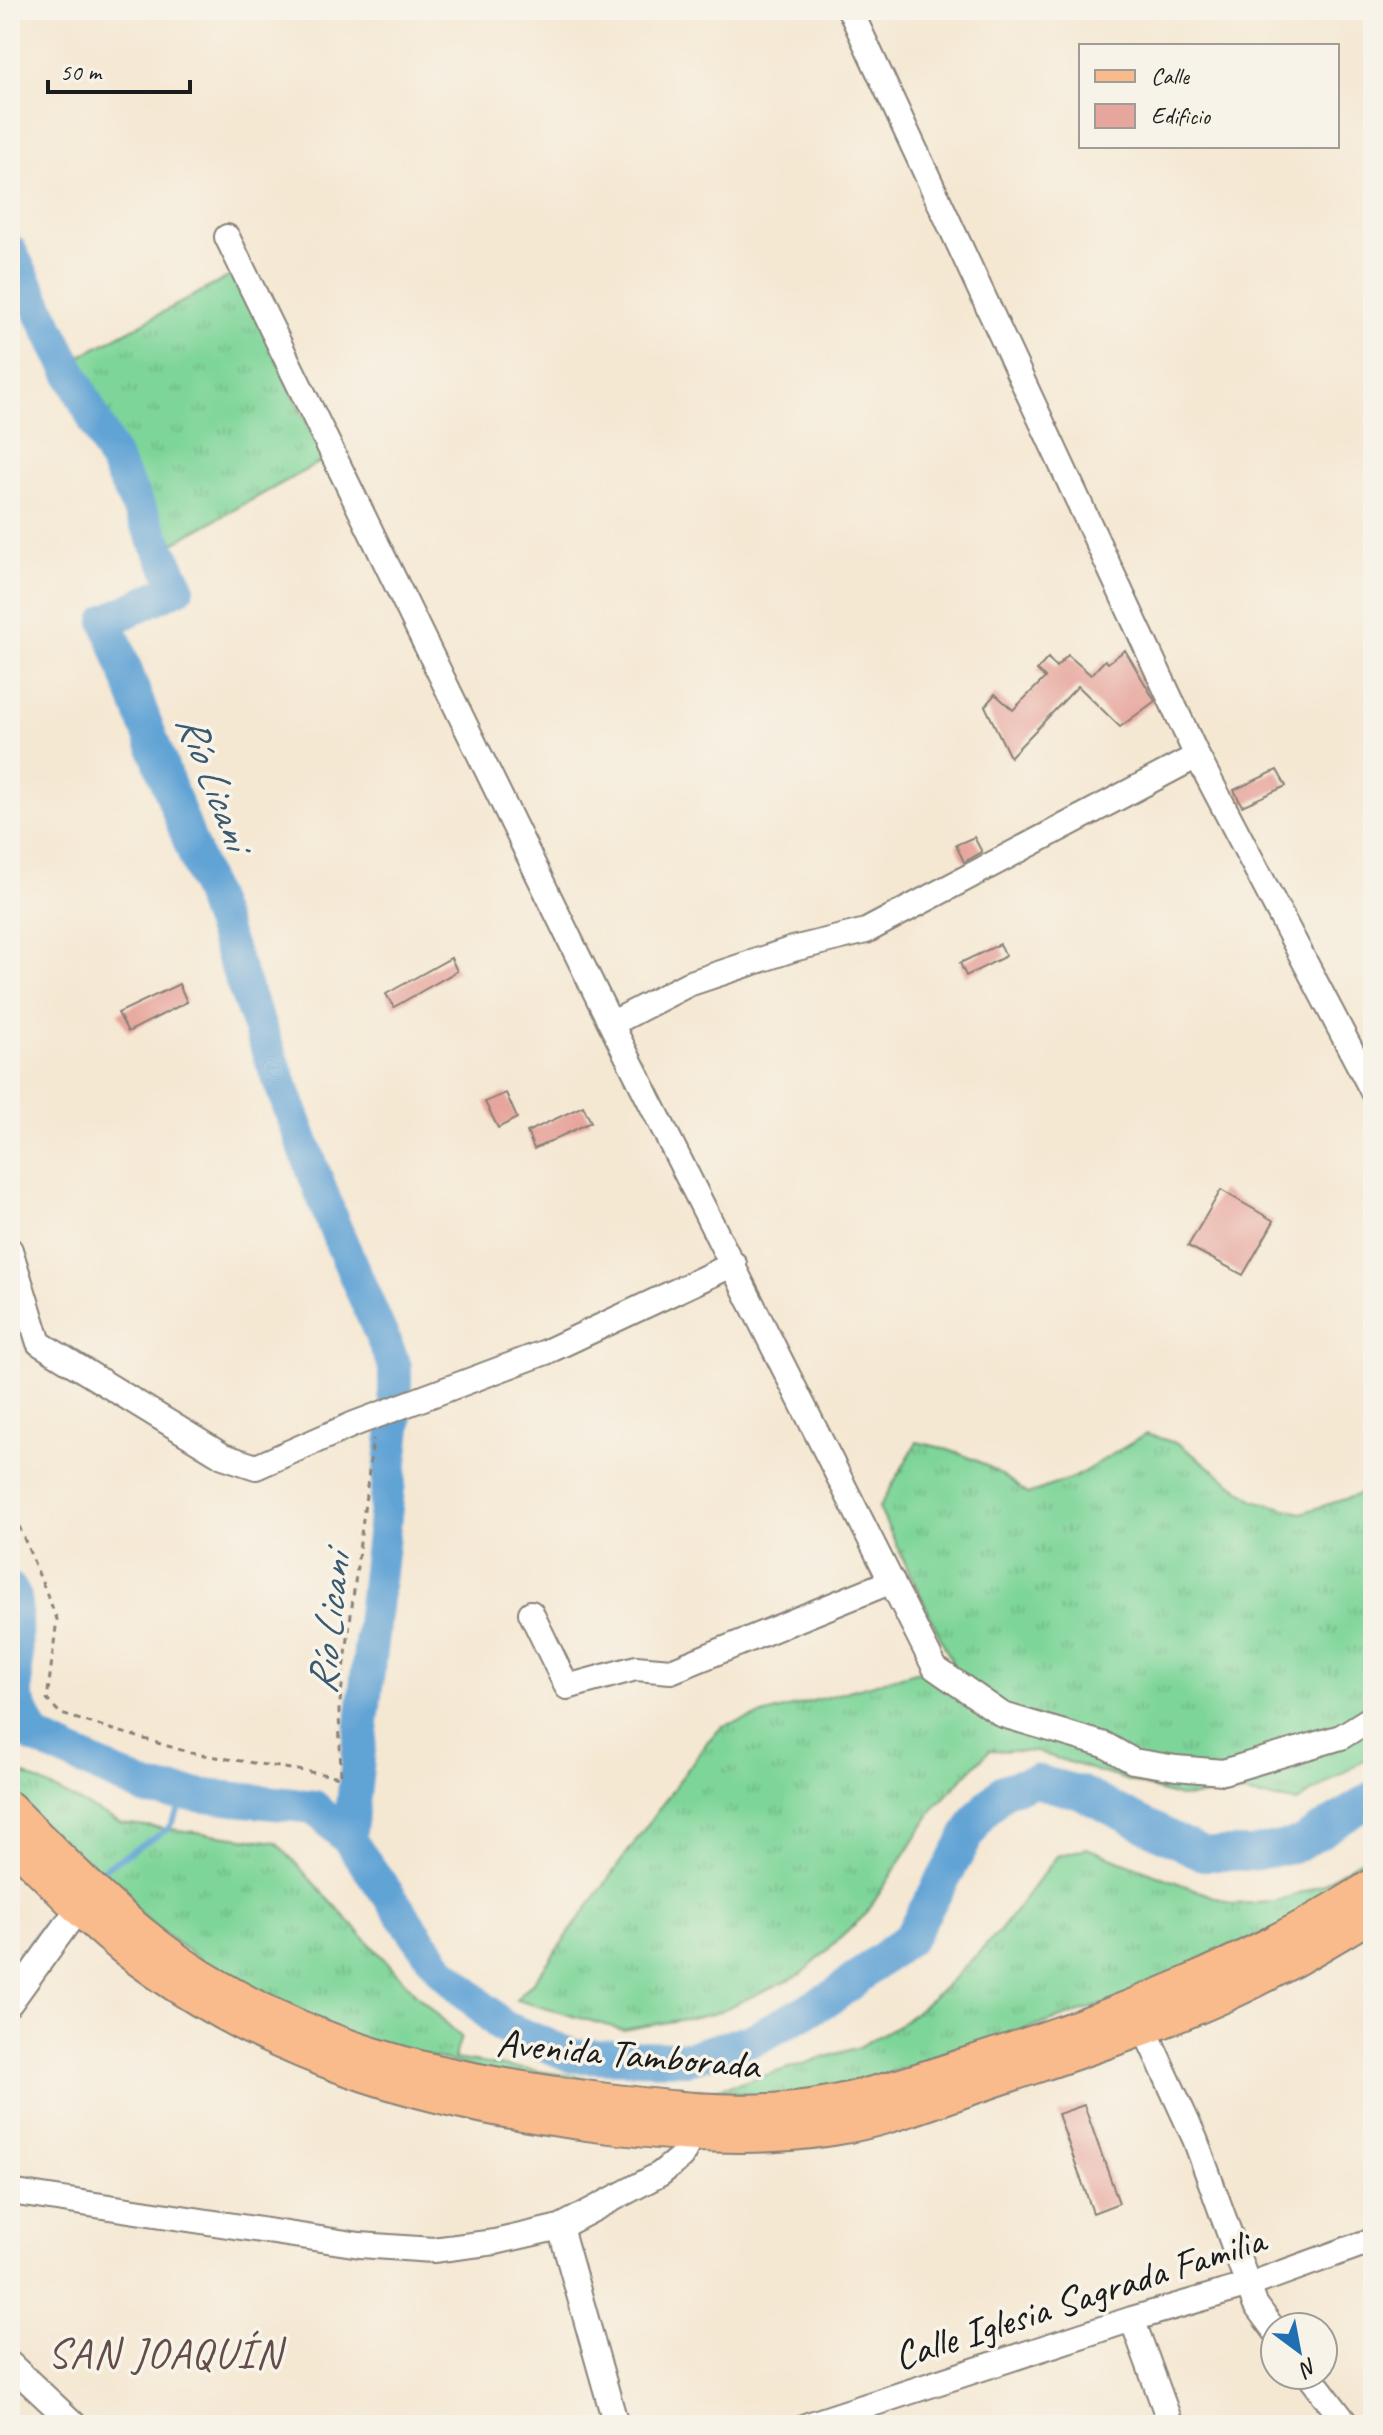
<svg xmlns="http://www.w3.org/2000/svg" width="1383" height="2435" font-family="Caveat,sans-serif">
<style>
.grass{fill:url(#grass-tufts);stroke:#4d785a;stroke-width:2}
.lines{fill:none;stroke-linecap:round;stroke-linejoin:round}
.stream{stroke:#60a3d5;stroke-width:6}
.river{stroke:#60a3d5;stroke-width:34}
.building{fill:#e7a69d}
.minor-casing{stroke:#888278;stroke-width:28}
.major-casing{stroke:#888278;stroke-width:34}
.path{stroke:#888278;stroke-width:3;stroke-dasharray:6 6;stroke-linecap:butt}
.minor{stroke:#fff;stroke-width:24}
.major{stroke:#fabb8c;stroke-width:30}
.labels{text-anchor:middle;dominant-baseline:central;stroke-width:7;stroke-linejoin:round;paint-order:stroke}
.street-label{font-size:40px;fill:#1c1c1c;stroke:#f7f3e8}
.water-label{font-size:42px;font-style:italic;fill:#3b596f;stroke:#f7f3e8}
.neighbourhood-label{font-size:42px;letter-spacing:2px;fill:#634c49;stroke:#f7f3e8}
</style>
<defs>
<pattern id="grass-tufts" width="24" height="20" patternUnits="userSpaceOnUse" patternTransform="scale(2)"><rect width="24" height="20" fill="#7ed599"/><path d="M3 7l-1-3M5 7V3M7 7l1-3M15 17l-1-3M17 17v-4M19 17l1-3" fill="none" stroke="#6cb683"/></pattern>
</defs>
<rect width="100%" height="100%" fill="#f7f3e8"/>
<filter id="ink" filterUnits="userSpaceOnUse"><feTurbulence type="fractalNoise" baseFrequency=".0125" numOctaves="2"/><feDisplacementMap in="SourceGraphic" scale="16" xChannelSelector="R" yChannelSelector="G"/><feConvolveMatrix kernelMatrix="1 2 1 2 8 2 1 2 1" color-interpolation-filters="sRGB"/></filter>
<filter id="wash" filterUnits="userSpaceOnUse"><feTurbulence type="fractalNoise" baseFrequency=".006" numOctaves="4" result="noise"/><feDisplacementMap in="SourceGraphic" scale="32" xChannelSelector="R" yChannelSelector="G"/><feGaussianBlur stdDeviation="1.8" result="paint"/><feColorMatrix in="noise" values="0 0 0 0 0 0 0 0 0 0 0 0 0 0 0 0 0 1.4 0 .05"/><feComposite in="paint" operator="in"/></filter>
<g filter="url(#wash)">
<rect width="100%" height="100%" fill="#f5e8d3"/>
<!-- grass -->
<path class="grass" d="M236 273 324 460 159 551 66 364Z
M1146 1434 1179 1444 1254 1500 1301 1513 1373 1490V1754L1297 1802 1242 1794 1179 1797 1037 1752 990 1750 936 1806 866 1914 802 1974 713 2014 623 2030 516 2000 535 1980 708 1741 723 1726 952 1662 879 1508 917 1442C965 1452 990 1464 1028 1494L1075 1477Z
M10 1767 121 1823 276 1842 418 1996 461 2037 454 2059 607 2081 707 2091 740 2083 859 2047 906 2020 946 1986 999 1932 1057 1856 1087 1848 1233 1904 1275 1902 1321 1885 1373 1852V1871L1274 1931 1114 2001 856 2084 743 2101 512 2078 347 2035 214 1969 157 1929 10 1794Z"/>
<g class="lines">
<!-- stream -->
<path class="stream" d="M98 1872 168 1829 188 1794
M10 1971 51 1916"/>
<!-- river -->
<path class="river" d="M10 251 178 587 107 621 334 1226 395 1367V1396
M10 1589 15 1598 16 1698 34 1737 149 1790 314 1807 349 1840 441 1969 503 2027 573 2056 688 2058 755 2039 835 1995 910 1937 979 1816 1005 1790 1035 1781 1081 1793 1203 1854H1252L1300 1844 1373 1798
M349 1840 396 1418"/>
</g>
<g id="blocks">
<!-- building -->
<path class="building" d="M1125 650 1155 701 1120 727 1078 686 1010 757 985 706 995 694 1013 710 1045 678 1037 670 1048 658 1056 667 1068 655 1091 675 1105 660 1108 663Z
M1277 770 1286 786 1242 806 1234 790Z
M974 837 982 852 964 862 956 845Z
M1000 944 1006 956 966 976 960 963Z
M451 958 457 971 394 1007 386 994Z
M179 984 187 1002 128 1032 118 1013Z
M506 1093 517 1118 498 1128 485 1102Z
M583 1106 591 1122 534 1149 527 1132Z
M1221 1190 1274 1221 1243 1275 1188 1246Z
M1084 2105 1119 2203 1093 2213 1058 2114Z"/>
</g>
</g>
<g filter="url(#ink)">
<use href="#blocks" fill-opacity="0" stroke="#888278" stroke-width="2"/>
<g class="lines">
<defs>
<path id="minor" d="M850 10 1197 756 1373 1092
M227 237 611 1024 935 1668 1003 1715 1105 1745 1133 1761 1176 1768 1223 1772 1341 1737 1373 1717
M611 1024 688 984 793 949 866 931 1197 756
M10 1250 39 1343 223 1456 256 1467 354 1424 546 1352 734 1264
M531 1613 567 1687 636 1668 671 1671 892 1581
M10 2003 78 1909
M1138 2015 1195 2139 1255 2304 1275 2331
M10 2192 360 2245 433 2250 495 2242 560 2227 660 2174 681 2157 691 2137
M560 2227 616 2425
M1132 2319 1171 2425
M10 2364 75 2425
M1309 2375 1347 2425
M808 2425 1132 2319 1249 2285 1373 2240"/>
<path id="major" d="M10 1807C74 1871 136 1937 215 1983 339 2056 459 2080 600 2098 665 2106 730 2114 795 2107 858 2100 917 2079 976 2060 1116 2015 1249 1963 1373 1884
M10 1841C56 1887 100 1935 154 1972 285 2064 437 2106 594 2126 673 2136 753 2143 833 2130 886 2122 938 2100 990 2083 1066 2057 1142 2033 1215 2001 1270 1977 1322 1946 1373 1915"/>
</defs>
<!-- minor casing -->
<use href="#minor" class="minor-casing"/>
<!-- major casing -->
<use href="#major" class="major-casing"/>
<!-- path -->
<path class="path" d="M10 1504 57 1619 47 1700 61 1714 191 1753 341 1777 339 1710 373 1439"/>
<!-- minor -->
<use href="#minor" class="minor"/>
<!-- major -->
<use href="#major" class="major"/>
</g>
</g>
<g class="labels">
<!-- street labels -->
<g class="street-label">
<text transform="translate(628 2054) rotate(5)">Avenida Tamborada</text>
<text transform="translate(1079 2298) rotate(-18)">Calle Iglesia Sagrada Familia</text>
</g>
<!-- water labels -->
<g class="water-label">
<text transform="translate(214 781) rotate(69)">Río Licani</text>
<text transform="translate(329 1624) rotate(-84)">Río Licani</text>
</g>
<!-- neighbourhood labels -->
<g class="neighbourhood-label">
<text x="165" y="2353">SAN JOAQUÍN</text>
</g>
</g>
<!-- margin -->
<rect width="1383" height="2435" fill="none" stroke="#f7f3e8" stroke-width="40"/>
<!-- legend -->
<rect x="1079" y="44" width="260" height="104" fill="#f7f3e8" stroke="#9f9d96" stroke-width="2"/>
<rect x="1095" y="70" width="40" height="12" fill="#fabb8c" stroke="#9f9d96" stroke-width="2"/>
<text x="1151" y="84" font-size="24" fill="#1c1c1c">Calle</text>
<rect x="1095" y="104" width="40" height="24" fill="#e7a69d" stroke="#9f9d96" stroke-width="2"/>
<text x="1151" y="124" font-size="24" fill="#1c1c1c">Edificio</text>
<!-- north arrow -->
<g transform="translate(1299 2351) rotate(148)"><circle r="38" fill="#f7f3e8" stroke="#9f9d96" stroke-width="2"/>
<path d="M0-6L14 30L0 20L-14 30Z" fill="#1f6fb2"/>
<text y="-12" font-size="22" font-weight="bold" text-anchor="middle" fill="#1c1c1c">N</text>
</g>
<!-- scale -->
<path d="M48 80v12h142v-12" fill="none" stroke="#1c1c1c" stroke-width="4"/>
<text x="60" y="80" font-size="24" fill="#1c1c1c" stroke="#f7f3e8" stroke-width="6" paint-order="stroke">50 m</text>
</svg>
